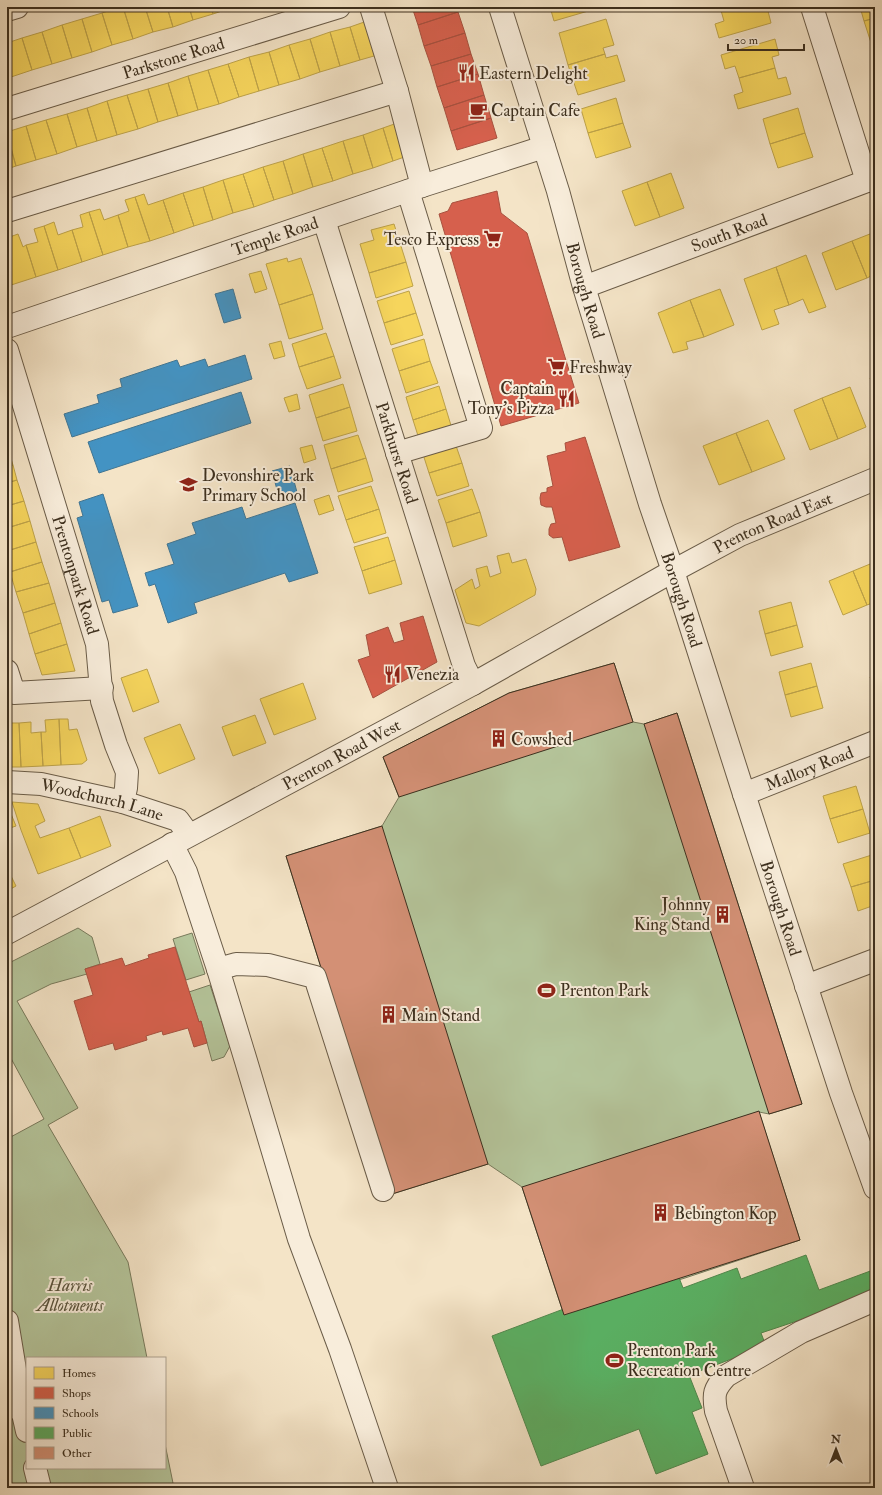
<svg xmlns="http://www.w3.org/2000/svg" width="882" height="1495" font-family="'IM FELL Double Pica',serif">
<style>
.green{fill:#b5c59b;stroke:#787a5c}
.homes{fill:#f6d55c;stroke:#bea349}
.shops{fill:#d6604d;stroke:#a8513f}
.schools{fill:#4393c3;stroke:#417592}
.public{fill:#5aae61;stroke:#51884d}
.building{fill:#d39075;stroke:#3c2f1e}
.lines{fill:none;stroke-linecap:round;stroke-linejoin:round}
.minor-casing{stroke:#6a5c48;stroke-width:24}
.minor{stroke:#f8eddb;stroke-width:22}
.labels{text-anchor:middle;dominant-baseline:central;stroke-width:4;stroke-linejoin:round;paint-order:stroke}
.street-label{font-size:17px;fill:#3c2f1e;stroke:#f8eddb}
.poi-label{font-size:17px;fill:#3c2f1e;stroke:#f8eddb;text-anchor:start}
.park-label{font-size:17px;font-style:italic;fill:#5a543d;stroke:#f8eddb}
</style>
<rect width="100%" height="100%" fill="#f4e4c7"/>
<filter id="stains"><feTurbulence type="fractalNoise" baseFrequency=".005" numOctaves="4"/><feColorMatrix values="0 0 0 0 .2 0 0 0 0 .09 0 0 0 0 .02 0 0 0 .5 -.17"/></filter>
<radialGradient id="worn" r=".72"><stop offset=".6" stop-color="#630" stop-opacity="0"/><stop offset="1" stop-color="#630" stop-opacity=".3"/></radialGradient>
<!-- green -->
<path class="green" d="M614 663 633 722 644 724 677 713 802 1104 769 1114 759 1112 800 1240 685 1278 564 1315 522 1187 488 1164 392 1194 286 856 382 826 399 797 383 757 509 693Z
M78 928 92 937 100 964 85 969 87 974 51 984 17 1001 78 1108 48 1125 128 1262 147 1358H27V1468H165V1444L174 1488H7V1139L44 1119 7 1051V964Z
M192 933 205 974 186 980 173 939Z
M210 985 230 1046 224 1057 212 1061 201 1021 199 1022 189 992Z"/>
<!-- homes -->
<path class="homes" d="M120 7H123L133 39 112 45 102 13Z
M123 7H145L153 32 133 39Z
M145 7H167L173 27 153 32Z
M167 7H189L193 20 173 27Z
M189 7H211L213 14 193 20Z
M211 7H234L213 14Z
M550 7H602L554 21Z
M720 7H767L771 23 719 38 715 24 724 21Z
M860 7H875V18L864 21Z
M102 13 112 45 92 52 82 19Z
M875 18V52H874L864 21Z
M82 19 92 52 72 58 62 25Z
M606 19 614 45 603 48 605 54 568 65 559 33Z
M370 20 381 54 360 60 350 27Z
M62 25 72 58 52 64 42 32Z
M350 27 360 60 340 66 330 32Z
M42 32 52 64 32 70 22 38Z
M330 32 340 66 320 72 310 39Z
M22 38 32 70 11 77 7 63V43Z
M310 39 320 72 300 79 289 45Z
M775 39 779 55 772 57 775 68 739 78 735 66 725 69 721 55Z
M289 45 300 79 279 85 269 52Z
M269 52 279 85 259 91 249 57Z
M605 54 606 58 617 55 625 81 578 95 568 65Z
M249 57 259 91 239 97 228 64Z
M7 63 11 77 7 78Z
M228 64 239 97 219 104 208 70Z
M775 68 778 79 786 77 791 94 738 109 734 95 743 92 739 78Z
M208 70 219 104 198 110 188 76Z
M188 76 198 110 178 116 168 83Z
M168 83 178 116 158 122 148 89Z
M148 89 158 122 138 129 127 95Z
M127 95 138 129 117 135 107 101Z
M616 98 623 123 588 133 581 109Z
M107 101 117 135 97 141 87 108Z
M87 108 97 141 77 147 67 114Z
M798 108 805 133 770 144 763 119Z
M67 114 77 147 57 154 46 120Z
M46 120 57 154 36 160 26 126Z
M400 122 410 155 393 161 383 128Z
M623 123 631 147 596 158 588 133Z
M26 126 36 160 16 166 7 132Z
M383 128 393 161 373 168 363 135Z
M805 133 813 157 778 168 770 144Z
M363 135 373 168 353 174 343 141Z
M7 136 16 166 7 169Z
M343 141 353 174 333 181 322 148Z
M322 148 333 181 313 187 303 154Z
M303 154 313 187 293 194 283 161Z
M283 161 293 194 274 200 263 167Z
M263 167 274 200 254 207 243 174Z
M671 173 684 208 660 217 647 182Z
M243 174 254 207 233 213 223 180Z
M223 180 233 213 213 220 203 187Z
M647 182 660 217 635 226 622 191Z
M203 187 213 220 194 226 183 193Z
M183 193 194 226 174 233 163 200Z
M144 194 148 205 163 200 174 233 150 241 135 197Z
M135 197 150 241 128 247 118 215 129 211 125 200Z
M100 209 104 220 118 215 128 247 103 255 89 212Z
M89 212 103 255 82 262 72 230 83 227 80 215Z
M54 222 58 235 72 230 82 262 58 270 44 226Z
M394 224 406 262 369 273 360 244 374 240 371 230Z
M44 226 58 270 36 277 26 245 38 242 34 229Z
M875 232V274L867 278 852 241Z
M18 234 23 247 26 245 36 277 8 286 7 282V238Z
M852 241 867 278 836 290 822 253Z
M806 255 826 307 809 313 803 299 789 305 776 267Z
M287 258 288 262 301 258 313 294 279 305 266 264Z
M406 262 413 286 376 298 369 273Z
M776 267 789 305 774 310 779 324 762 330 744 279Z
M261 271 267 289 255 293 249 274Z
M720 289 734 325 704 337 690 300Z
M409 291 416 313 384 323 377 301Z
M313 294 323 329 289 339 279 305Z
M690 300 704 337 686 342 688 349 673 353 658 313Z
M416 313 423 335 391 345 384 323Z
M326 333 334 356 299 367 292 344Z
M424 339 430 361 399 371 392 349Z
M281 341 285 356 274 359 269 344Z
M334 356 341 378 307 389 299 367Z
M430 361 438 383 406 393 399 371Z
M875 375V391L870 378Z
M343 384 350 407 316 418 309 395Z
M439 386 446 409 413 420 406 397Z
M850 387 866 427 838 439 822 398Z
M297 394 300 409 289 412 284 398Z
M822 398 838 439 810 450 794 410Z
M350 407 357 431 323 441 316 418Z
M446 409 453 432 420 442 413 420Z
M768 420 785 459 752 472 736 433Z
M736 433 752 472 719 485 703 446Z
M358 435 366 458 331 469 324 445Z
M454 440 462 463 429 473 422 451Z
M312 445 316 459 304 463 300 448Z
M7 446 13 465 7 467Z
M366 458 373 481 338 492 331 469Z
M462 463 469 486 437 496 429 473Z
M13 465 17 480 7 483V467Z
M17 480 24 501 7 506V483Z
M371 486 379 509 346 520 338 496Z
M472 489 480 512 446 523 438 500Z
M329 495 334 510 319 515 314 500Z
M24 501 30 521 7 528V506Z
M379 509 386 533 354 543 346 520Z
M480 512 487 536 453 547 446 523Z
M30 521 36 542 7 551V528Z
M388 537 395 560 362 571 354 547Z
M36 542 42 562 10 572 7 561V551Z
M509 553 512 563 526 559 536 589 535 595 479 626 466 623 455 590 472 579 475 589 480 586 476 569 487 566 490 577 501 573 497 556Z
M395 560 402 584 369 594 362 571Z
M42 562 49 583 16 592 10 572Z
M875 562V602L867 605 853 571Z
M853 571 867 605 843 615 829 581Z
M49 583 55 603 23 613 16 592Z
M791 602 797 625 765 634 759 611Z
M55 603 61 623 29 634 23 613Z
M61 623 67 644 35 654 29 634Z
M797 625 803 647 771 656 765 634Z
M67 644 75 671 42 675 35 654Z
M811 663 817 686 785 695 779 672Z
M147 669 159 702 133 712 121 678Z
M875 675V689L870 677Z
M303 683 316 719 274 735 260 699Z
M817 686 823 708 791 717 785 695Z
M255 715 266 743 233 756 222 727Z
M59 719 61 765 43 766 41 732H46L45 720Z
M59 719H68L69 730 77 729 87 760 82 764 61 765Z
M31 722V733L41 732 43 766 21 767 19 723Z
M9 723H19L21 767H7V734H9Z
M180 724 195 759 159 774 144 738Z
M856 786 863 809 830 819 823 796Z
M12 802 38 804 45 821 35 826 40 838 69 828 81 858 38 874 21 830Z
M9 809 16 826 7 829V810Z
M863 809 870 833 838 843 830 819Z
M100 816 111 846 81 858 69 828Z
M875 854V880L851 887 843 864Z
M7 868 16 886 7 891Z
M875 880V905L858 911 851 887Z"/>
<!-- shops -->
<path class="shops" d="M412 7H457L458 12 418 25Z
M458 12 465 33 424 46 418 25Z
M465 33 471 54 431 66 424 46Z
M471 54 478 74 437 87 431 66Z
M478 74 484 95 444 108 437 87Z
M484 95 491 118 451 131 444 108Z
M491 118 497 138 457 150 451 131Z
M497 191 501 213 527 233 579 403 501 426 439 214 448 211 452 203Z
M585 437 620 547 569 561 562 537 553 538 549 535V529L551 524 556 523 552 507H546L541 505 540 498 541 493 547 492V488L553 486 547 456 566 451 565 443Z
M423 616 437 662 373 698 358 660 370 656 366 635 388 627 394 643 404 640 400 623Z
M175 947 199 1022 201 1021 207 1043 194 1047 188 1028 163 1035 162 1031 146 1036 147 1040 115 1050 113 1043 89 1050 74 1001 93 995 85 969 122 958 125 966 149 958 148 955Z"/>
<!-- schools -->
<path class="schools" d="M233 289 241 318 224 323 215 294Z
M245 355 252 379 72 437 64 414 99 403 97 395 122 387 120 379 177 360 180 367 205 359 208 367Z
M241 392 251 423 99 473 88 442Z
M290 466 298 496 280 501 272 471Z
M103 494 138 606 113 613 109 600 102 602 77 518 83 516 79 502Z
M295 503 318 573 289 582 285 573 194 603 197 613 168 623 155 584 149 586 145 573 174 564 167 544 196 534 192 523 242 507 246 519Z"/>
<!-- public -->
<path class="public" d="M806 1255 819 1290 873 1270 875 1274V1290L797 1321 761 1333 766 1346 689 1375 702 1408 692 1412 708 1454 656 1474 639 1429 541 1466 492 1336 675 1267 683 1288 737 1268 741 1279Z"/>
<!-- building -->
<path class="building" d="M614 663 633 722 399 797 383 757 509 693Z
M677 713 802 1104 769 1114 644 724Z
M382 826 488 1164 392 1194 286 856Z
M759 1111 800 1240 564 1315 522 1187Z"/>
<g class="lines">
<defs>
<g id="minor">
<path id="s1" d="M500 7 558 191 584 287 650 504 673 571 744 794 841 1093 875 1188"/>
<path d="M812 7 867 181"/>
<path d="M7 10 17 7"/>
<path d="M397 91 422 186"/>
<path id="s2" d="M7 109 339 7"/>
<path d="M7 211 397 91 371 7"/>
<path id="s3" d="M324 220 464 666 473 684"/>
<path id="s4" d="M584 287 875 178"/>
<path id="s5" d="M7 327 422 186 544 147"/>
<path id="s6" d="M7 350 97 644 102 701 116 745 127 772 126 788 123 802"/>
<path d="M397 453 481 428 408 191"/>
<path d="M7 671 14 693 102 688"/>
<path id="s7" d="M7 782 41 784 123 802 178 820 189 835"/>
<path id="s8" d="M744 794 875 742"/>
<path d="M172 844 186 872 218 969 246 1061 299 1239 340 1349 387 1488"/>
<path id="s9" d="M7 933 473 684 673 571 740 535 875 479"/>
<path d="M218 969 236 964 268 965 315 977 383 1190"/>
<path d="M806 986 875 960"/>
<path d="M7 1321 20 1400"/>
<path d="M7 1409 20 1400 27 1431"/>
<path d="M35 1468 40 1488"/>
<path d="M743 1488 716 1411C713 1394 714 1389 726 1376L801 1332 875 1300"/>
</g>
</defs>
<!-- minor casing -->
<use href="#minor" class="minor-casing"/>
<!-- minor -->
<use href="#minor" class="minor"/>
</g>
<!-- icons -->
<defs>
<symbol id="restaurant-bare" viewBox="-9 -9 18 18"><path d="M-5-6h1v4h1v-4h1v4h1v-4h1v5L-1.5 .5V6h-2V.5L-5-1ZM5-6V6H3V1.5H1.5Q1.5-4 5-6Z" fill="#8f2418" stroke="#f8eddb" stroke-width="2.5" paint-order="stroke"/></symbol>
<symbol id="cafe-bare" viewBox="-9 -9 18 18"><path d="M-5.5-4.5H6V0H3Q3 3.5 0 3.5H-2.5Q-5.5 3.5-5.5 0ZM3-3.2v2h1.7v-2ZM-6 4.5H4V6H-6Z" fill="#8f2418" stroke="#f8eddb" stroke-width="2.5" paint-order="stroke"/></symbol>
<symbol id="supermarket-bare" viewBox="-9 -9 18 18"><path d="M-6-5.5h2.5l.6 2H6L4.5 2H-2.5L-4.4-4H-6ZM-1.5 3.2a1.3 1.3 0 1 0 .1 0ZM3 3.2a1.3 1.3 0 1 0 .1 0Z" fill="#8f2418" stroke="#f8eddb" stroke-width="2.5" paint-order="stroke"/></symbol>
<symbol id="school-bare" viewBox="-9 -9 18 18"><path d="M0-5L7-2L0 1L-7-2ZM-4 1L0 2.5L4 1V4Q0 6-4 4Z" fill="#8f2418" stroke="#f8eddb" stroke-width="2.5" paint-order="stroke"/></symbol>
<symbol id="building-bare" viewBox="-9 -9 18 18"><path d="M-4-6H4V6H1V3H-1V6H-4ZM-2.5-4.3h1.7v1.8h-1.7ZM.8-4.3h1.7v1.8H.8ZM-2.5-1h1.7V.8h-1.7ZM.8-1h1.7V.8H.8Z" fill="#8f2418" stroke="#f8eddb" stroke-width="2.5" paint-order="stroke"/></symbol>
<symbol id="stadium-bare" viewBox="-9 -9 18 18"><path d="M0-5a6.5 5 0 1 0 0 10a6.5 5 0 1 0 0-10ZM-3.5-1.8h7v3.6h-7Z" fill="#8f2418" stroke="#f8eddb" stroke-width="2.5" paint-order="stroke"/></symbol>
</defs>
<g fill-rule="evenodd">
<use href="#restaurant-bare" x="454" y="60" width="25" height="25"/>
<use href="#cafe-bare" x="466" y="98" width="25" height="25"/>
<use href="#supermarket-bare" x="480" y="226" width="25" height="25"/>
<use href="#supermarket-bare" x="544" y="354" width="25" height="25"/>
<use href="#restaurant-bare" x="554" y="386" width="25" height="25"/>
<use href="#school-bare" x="176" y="472" width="25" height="25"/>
<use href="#restaurant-bare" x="380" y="662" width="25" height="25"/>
<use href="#building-bare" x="486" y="726" width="25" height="25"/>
<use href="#building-bare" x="710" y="902" width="25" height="25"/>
<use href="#stadium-bare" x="534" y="978" width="25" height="25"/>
<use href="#building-bare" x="376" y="1002" width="25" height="25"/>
<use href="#building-bare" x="648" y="1200" width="25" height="25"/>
<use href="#stadium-bare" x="602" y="1348" width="25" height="25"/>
</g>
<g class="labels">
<!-- street labels -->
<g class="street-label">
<text stroke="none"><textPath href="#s2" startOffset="174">Parkstone Road</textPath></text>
<text stroke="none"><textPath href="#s4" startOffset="155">South Road</textPath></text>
<text stroke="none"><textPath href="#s5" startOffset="283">Temple Road</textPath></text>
<text stroke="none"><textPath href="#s1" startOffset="296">Borough Road</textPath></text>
<text stroke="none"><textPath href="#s3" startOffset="244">Parkhurst Road</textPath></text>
<text stroke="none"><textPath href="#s9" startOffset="869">Prenton Road East</textPath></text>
<text stroke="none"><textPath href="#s6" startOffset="235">Prentonpark Road</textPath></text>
<text stroke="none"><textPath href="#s1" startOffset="620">Borough Road</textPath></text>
<text stroke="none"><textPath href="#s9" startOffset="379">Prenton Road West</textPath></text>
<text stroke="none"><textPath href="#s8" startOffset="70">Mallory Road</textPath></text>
<text stroke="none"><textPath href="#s7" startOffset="97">Woodchurch Lane</textPath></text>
<text stroke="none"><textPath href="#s1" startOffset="944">Borough Road</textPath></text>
</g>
<!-- poi labels -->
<g class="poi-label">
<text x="479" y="73">Eastern Delight</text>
<text x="491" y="110">Captain Cafe</text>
<text x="479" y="239" text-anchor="end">Tesco Express</text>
<text x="569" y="367">Freshway</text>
<text x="554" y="388" text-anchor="end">Captain<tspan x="554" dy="20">Tony's Pizza</tspan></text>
<text x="202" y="475">Devonshire Park<tspan x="202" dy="20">Primary School</tspan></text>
<text x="406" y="674">Venezia</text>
<text x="511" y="739">Cowshed</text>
<text x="710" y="904" text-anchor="end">Johnny<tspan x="710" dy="20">King Stand</tspan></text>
<text x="560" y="990">Prenton Park</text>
<text x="401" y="1015">Main Stand</text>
<text x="674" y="1213">Bebington Kop</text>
<text x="627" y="1350">Prenton Park<tspan x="627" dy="20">Recreation Centre</tspan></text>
</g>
<!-- park labels -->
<g class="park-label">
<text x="70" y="1285">Harris<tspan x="70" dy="20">Allotments</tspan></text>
</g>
</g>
<!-- margin -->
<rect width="882" height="1495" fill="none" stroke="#f4e4c7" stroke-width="24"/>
<rect x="8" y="8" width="866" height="1479" fill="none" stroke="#3c2f1e" stroke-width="2"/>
<rect x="12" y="12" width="858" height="1471" fill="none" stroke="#3c2f1e"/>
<!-- legend -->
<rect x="26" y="1357" width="140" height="112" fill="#f8eddb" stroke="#ada18f"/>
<rect x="34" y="1367" width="20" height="12" fill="#f6d55c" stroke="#ada18f"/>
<text x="62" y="1377" font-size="12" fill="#3c2f1e">Homes</text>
<rect x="34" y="1387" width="20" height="12" fill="#d6604d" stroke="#ada18f"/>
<text x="62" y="1397" font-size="12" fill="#3c2f1e">Shops</text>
<rect x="34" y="1407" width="20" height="12" fill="#4393c3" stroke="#ada18f"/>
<text x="62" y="1417" font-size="12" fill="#3c2f1e">Schools</text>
<rect x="34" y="1427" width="20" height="12" fill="#5aae61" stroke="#ada18f"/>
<text x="62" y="1437" font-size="12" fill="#3c2f1e">Public</text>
<rect x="34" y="1447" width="20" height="12" fill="#d39075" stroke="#ada18f"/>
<text x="62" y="1457" font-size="12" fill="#3c2f1e">Other</text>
<!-- north arrow -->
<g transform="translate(836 1449)" stroke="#f8eddb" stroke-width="3" paint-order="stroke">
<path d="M0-3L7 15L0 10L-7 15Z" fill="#3c2f1e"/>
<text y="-6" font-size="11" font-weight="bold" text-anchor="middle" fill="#3c2f1e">N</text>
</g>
<!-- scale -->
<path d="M728 44v6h76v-6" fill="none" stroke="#3c2f1e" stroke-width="2"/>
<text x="734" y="44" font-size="12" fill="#3c2f1e" stroke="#f8eddb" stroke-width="3" paint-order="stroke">20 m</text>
<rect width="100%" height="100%" filter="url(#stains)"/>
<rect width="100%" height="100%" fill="url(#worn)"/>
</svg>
